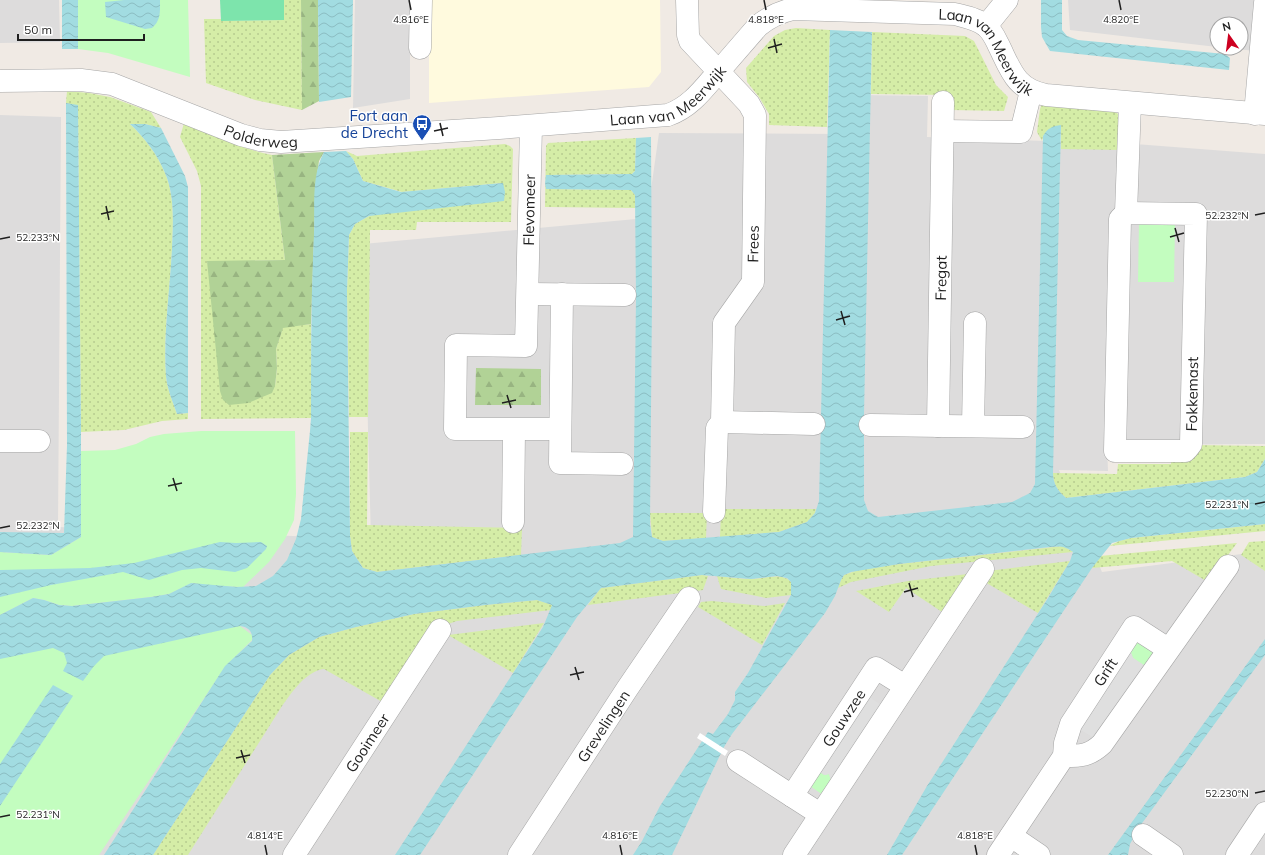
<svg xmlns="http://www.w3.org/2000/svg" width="1265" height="855" font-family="Mulish,sans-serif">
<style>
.residential{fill:#dddcdc}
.education{fill:#fffade}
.grass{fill:url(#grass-dots)}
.forest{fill:url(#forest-firs)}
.park{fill:#c3fdbf}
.pitch{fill:#7de4ac}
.parking{fill:#dfdfdf}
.water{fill:url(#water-waves)}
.pier{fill:#fff}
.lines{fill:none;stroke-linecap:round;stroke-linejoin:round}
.minor-casing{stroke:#a6a6a6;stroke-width:23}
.minor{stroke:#fff;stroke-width:22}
.ticks{fill:none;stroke:#1f1f1f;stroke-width:1.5}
.labels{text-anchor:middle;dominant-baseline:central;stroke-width:3;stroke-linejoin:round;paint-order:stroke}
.street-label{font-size:15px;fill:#1f1f1f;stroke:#fff}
.transit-label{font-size:15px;fill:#164399;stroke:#fff;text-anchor:end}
.ticks-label{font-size:10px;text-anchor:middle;fill:#1f1f1f;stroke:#fff;stroke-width:3;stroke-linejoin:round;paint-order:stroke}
</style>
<defs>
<pattern id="grass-dots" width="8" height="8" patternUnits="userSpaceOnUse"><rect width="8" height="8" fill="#d5eda7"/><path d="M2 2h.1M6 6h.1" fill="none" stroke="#b6cb8f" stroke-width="1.8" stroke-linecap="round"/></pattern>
<pattern id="forest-firs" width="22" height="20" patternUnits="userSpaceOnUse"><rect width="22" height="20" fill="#b1d296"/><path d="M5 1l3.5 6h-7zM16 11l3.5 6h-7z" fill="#98b481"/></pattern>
<pattern id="water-waves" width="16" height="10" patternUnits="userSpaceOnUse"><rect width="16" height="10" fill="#a2dce1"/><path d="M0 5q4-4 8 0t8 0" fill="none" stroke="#8bbcc1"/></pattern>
</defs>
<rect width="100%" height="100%" fill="#f0eae4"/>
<!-- residential -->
<path class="residential" d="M0 0H59L60 42 0 43Z
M355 0H410V99L353 108Z
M1068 0H1265V52L1227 48H1241V24H1217V47L1070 30Z
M859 95 928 96 927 137 1135 144 1265 154V444L1107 445 1108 471 1059 470 1102 572 1265 551V855H39L0 623V115L61 117 58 527 371 539 363 244 647 218 659 133 842 134Z"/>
<!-- education -->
<path class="education" d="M429 0H660L661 72 649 87 429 103Z"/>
<!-- grass -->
<path class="grass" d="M284 0H301L302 110 255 100 206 83 204 19H221V21L284 20Z
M796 28 830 30 827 127 769 125V114L759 97 747 82 746 68 774 36 785 30Z
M872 32 965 36 974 41 996 85 1008 97 1004 111 951 110 950 95 871 94Z
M67 91 89 93 110 97 151 112 161 128 145 124H130C145 138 157 154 165 173 175 196 173 224 172 249 170 291 163 334 166 376 167 389 173 402 177 414L188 413V419L162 421 124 430 81 432 78 106 66 103Z
M1042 104 1108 110 1117 113 1121 118V150L1061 149V125L1043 136 1042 141 1037 132 1040 109Z
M184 123C213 135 241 149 272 155L285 260 207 262 275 386 277 368 276 349 283 327 311 324V418L201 419V186L197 171 180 137Z
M636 138 635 171 632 174 547 175 545 183 547 189 631 190 635 195V208L545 207 546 146 548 143Z
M505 144 510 146 513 149 511 222H417L416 230H370L368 417H349L347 291 349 235 355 224 369 216 503 183 402 192 363 181 353 159 346 151 357 156Z
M350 432H368L367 525 522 528 521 555 377 572 363 568 352 551 350 536Z
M1193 445 1265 446V459L1257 472 1245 477 1066 498C1058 491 1053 484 1053 473L1117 474 1118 464H1171V454Z
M721 509H816L815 513 807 522 779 532 720 537Z
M650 513H707L706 538 663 541 652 537Z
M1265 524V531L1109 546 1119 541 1131 538Z
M1265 541V571L1241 555 1249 542Z
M1237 543 1208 582 1172 561 1092 568 1100 556Z
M1063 546 1073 552 931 566 851 582 838 588 841 580 844 575 858 570 899 564Z
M1070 561 1038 613 983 581 988 571Z
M968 574 942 612 906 588 889 612 856 591 908 581Z
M702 575 708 576 703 590 588 605 601 588Z
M717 576C728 577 740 579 752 579 765 579 781 572 791 582V595L766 598 721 589Z
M537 600 553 605 551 610 457 621 439 627 384 703 324 669C306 671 292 692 282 706L188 855H153L270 675 289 655 319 637 356 627 414 614 485 605Z
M712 601 765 606 785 603 762 645 698 607 701 602Z
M544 623 513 673 448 635Z"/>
<!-- forest -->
<path class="forest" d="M301 0H318L319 101 302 110Z
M324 152 319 161 316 182 311 324 283 328 276 349 277 368 275 386 272 393 248 403 229 405 223 400 220 391 207 261 285 260 272 155Z
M476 368 541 369V405H475Z"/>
<!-- park -->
<path class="park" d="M78 0H188L190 77 108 53 78 49Z
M1139 223 1175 224 1174 282H1138Z
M201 431H295L296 494 294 520 285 539 269 562 243 587 210 586 192 583 169 594 151 597 72 606 59 605 44 600 33 598 0 615V552L51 555 81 537V451L115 450 136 444 150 437 164 434Z
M240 626 252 635V640L225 667 99 855H0V654Z
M1133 640 1156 653 1148 668 1133 658 1128 645Z
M818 771 824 775 829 774 832 783 823 795 810 786Z"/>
<!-- pitch -->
<path class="pitch" d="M220 0H284V20L221 21Z"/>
<!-- parking -->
<path class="parking" d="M1128 645 1133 658 1153 671 1093 743 1091 736 1071 724Z
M869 692 871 698 889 710 832 783 829 774 825 775 811 766Z"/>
<!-- water -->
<path class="water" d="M62 0H78V49H62Z
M124 0H160C160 12 161 20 152 28L145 29 106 17 105 2Z
M318 0H353L351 97 319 102Z
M1041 0H1062V30L1067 36 1078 40 1225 54 1230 58 1229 70 1050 51 1042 37 1041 27Z
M830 30 872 32 864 415V500L868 511 878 517 1012 502 1030 493 1035 484 1043 136C1048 128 1052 126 1061 125L1053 473C1053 484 1058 491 1066 498L1245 477 1257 472 1265 459V524L1131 538 1112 543 1092 568 902 855H887L927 786 1048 598 1070 561 1073 552C1065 546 1060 546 1050 547L899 564 851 572 844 575 841 580 835 596 825 613 732 734 724 747 672 855H633L642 841 660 806 706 735 708 732 713 734 728 714 735 700V692L748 673 791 595V582L787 578 777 576 751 579 702 575 601 588 577 617 420 855H395L543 627 552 605 537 600 485 605 414 614 356 627 319 637 289 655 270 675 153 855H104L225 666 252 641C253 632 249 627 240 626L104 656 94 666 83 681 63 671 67 663 64 653 53 648 0 659V615L33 598 44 600 59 605 72 606 151 597 169 594 191 583 237 587 256 586 273 576 287 560 296 539 301 519 310 431 311 418C311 356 311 295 314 234 315 207 311 176 324 152L346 151 353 159 363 181 401 192 503 183 505 192 504 201 369 216 355 224 349 235 347 291 350 536 352 551 363 568 377 572 620 543 633 537 636 298 635 195 631 190 546 189 545 183 546 175 632 174 635 171 636 138 651 137 652 299 650 524 652 537 663 541 779 532 807 522 815 513 819 501Z
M66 103 78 105 81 432V537L51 555 0 552V532L64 533 67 445Z
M130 124H145L161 128 185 176 188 187V413L177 414C173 402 167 389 166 376 163 335 170 290 172 248 173 224 175 196 165 173 157 154 145 138 130 124Z
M220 542 236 543 261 542 267 546 266 549 247 568 235 572 201 568 182 570 149 580 123 572 51 585 0 597V570L90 568 134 563Z
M1265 639V655L1140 826 1130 844 1128 855H1108Z
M53 685 73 696 0 806V764Z"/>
<!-- pier -->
<path class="pier" d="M700 733 728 751 725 756 697 738Z"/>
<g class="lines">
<defs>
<g id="minor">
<path d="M687 0 688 35 690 41 749 104 755 115 753 282 724 323 722 422 717 428 714 512"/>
<path d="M986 26 1007 0"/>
<path d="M420 48 421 0"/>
<path id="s1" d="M0 81 81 80 112 84 241 135 260 140 281 142 499 128 668 115C691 107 704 88 719 71 732 56 745 41 758 26 769 17 779 12 793 9L955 14C966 17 978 19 986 26 992 31 995 38 998 44 1011 70 1015 89 1046 95L1265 114"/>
<path d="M1255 114 1265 3"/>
<path d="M531 126 526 346 456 345 455 429H560"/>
<path d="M943 131 1021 132 1031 91"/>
<path d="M1126 213 1196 214 1191 444 1188 448 1185 451H1115L1120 219Z"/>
<path d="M1126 213 1130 103"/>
<path d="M528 294 625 295"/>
<path d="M562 294 560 463 622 464"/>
<path d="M722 422 814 424"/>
<path d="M870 425 1023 427"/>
<path id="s2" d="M938 426 943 102"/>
<path d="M973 426 975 323"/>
<path d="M0 441H39"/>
<path d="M513 522 514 430"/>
<path d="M1064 756C1081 756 1089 756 1102 744L1228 566"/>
<path d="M738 761 792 796"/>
<path id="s3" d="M820 814 792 796 876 668 905 686"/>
<path d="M1143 835 1172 855"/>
<path d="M1011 836 1039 855"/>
<path id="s4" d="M294 855 440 630"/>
<path id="s5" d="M519 855 627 689 689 598"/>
<path d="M794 855 983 569"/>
<path id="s6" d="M998 855 1064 756 1065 743 1071 724 1134 627 1168 649"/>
<path d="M1237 855 1265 813"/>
</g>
</defs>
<!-- minor casing -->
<use href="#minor" class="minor-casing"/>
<!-- minor -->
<use href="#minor" class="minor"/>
</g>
<!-- ticks -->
<path class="ticks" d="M409 0 411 10M764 0 766 10M1119 0 1121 10M774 39 777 53M768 48 782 44M440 123 443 136M434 131 448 128M106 206 109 220M101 214 114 211M1255 215 1265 213M1175 228 1179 242M1170 237 1184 233M0 239 10 237M841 311 845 325M836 320 850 316M507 395 511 408M502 403 516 400M173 478 177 491M168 486 182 483M1255 504 1265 502M0 528 10 526M909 583 913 597M904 592 918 588M575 667 579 680M570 675 584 672M241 750 245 763M236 758 250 755M1255 793 1265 791M0 817 10 815M265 845 267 855M620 845 622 855M975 845 977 855"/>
<!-- icons -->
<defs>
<symbol id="bus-pin" viewBox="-11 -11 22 30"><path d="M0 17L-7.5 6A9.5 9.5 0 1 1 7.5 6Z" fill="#1a4fb4" stroke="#fff"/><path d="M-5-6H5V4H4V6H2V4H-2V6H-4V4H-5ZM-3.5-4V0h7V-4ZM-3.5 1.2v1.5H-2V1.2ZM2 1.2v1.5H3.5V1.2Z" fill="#fff"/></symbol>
</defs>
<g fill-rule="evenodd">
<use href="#bus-pin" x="411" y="113" width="22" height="30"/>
</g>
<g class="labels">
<!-- street labels -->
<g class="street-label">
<text stroke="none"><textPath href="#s1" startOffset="1058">Laan van Meerwijk</textPath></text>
<text stroke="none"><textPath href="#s1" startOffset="687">Laan van Meerwijk</textPath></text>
<text stroke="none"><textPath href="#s1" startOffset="271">Polderweg</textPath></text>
<text transform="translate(529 210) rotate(-89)">Flevomeer</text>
<text transform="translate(753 244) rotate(-89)">Frees</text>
<text stroke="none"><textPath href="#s2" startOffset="148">Fregat</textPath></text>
<text transform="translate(1192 394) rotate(-89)">Fokkemast</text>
<text stroke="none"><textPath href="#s6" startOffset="214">Grift</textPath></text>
<text stroke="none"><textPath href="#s3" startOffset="127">Gouwzee</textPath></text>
<text stroke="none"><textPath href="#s5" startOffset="154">Grevelingen</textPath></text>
<text stroke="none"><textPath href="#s4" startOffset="134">Gooimeer</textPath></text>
</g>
<!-- transit labels -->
<g class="transit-label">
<text x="408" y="115">Fort aan<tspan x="408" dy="17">de Drecht</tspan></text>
</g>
</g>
<g class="ticks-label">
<text x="411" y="23">4.816°E</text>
<text x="766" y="23">4.818°E</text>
<text x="1121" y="23">4.820°E</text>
<text x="1227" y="219">52.232°N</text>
<text x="38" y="241">52.233°N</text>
<text x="1227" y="508">52.231°N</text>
<text x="38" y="529">52.232°N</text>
<text x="1227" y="797">52.230°N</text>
<text x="38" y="818">52.231°N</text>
<text x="265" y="839">4.814°E</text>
<text x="620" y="839">4.816°E</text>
<text x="975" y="839">4.818°E</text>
</g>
<!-- north arrow -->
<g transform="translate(1229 36) rotate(346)"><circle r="19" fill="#ffffff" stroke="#a5a5a5"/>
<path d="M0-3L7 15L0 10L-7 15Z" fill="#cd0020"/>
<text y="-6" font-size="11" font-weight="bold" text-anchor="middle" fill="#1f1f1f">N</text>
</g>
<!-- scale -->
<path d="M18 34v6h126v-6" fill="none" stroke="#1f1f1f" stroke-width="2"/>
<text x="24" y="34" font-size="12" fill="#1f1f1f" stroke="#ffffff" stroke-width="3" paint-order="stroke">50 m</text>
</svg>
